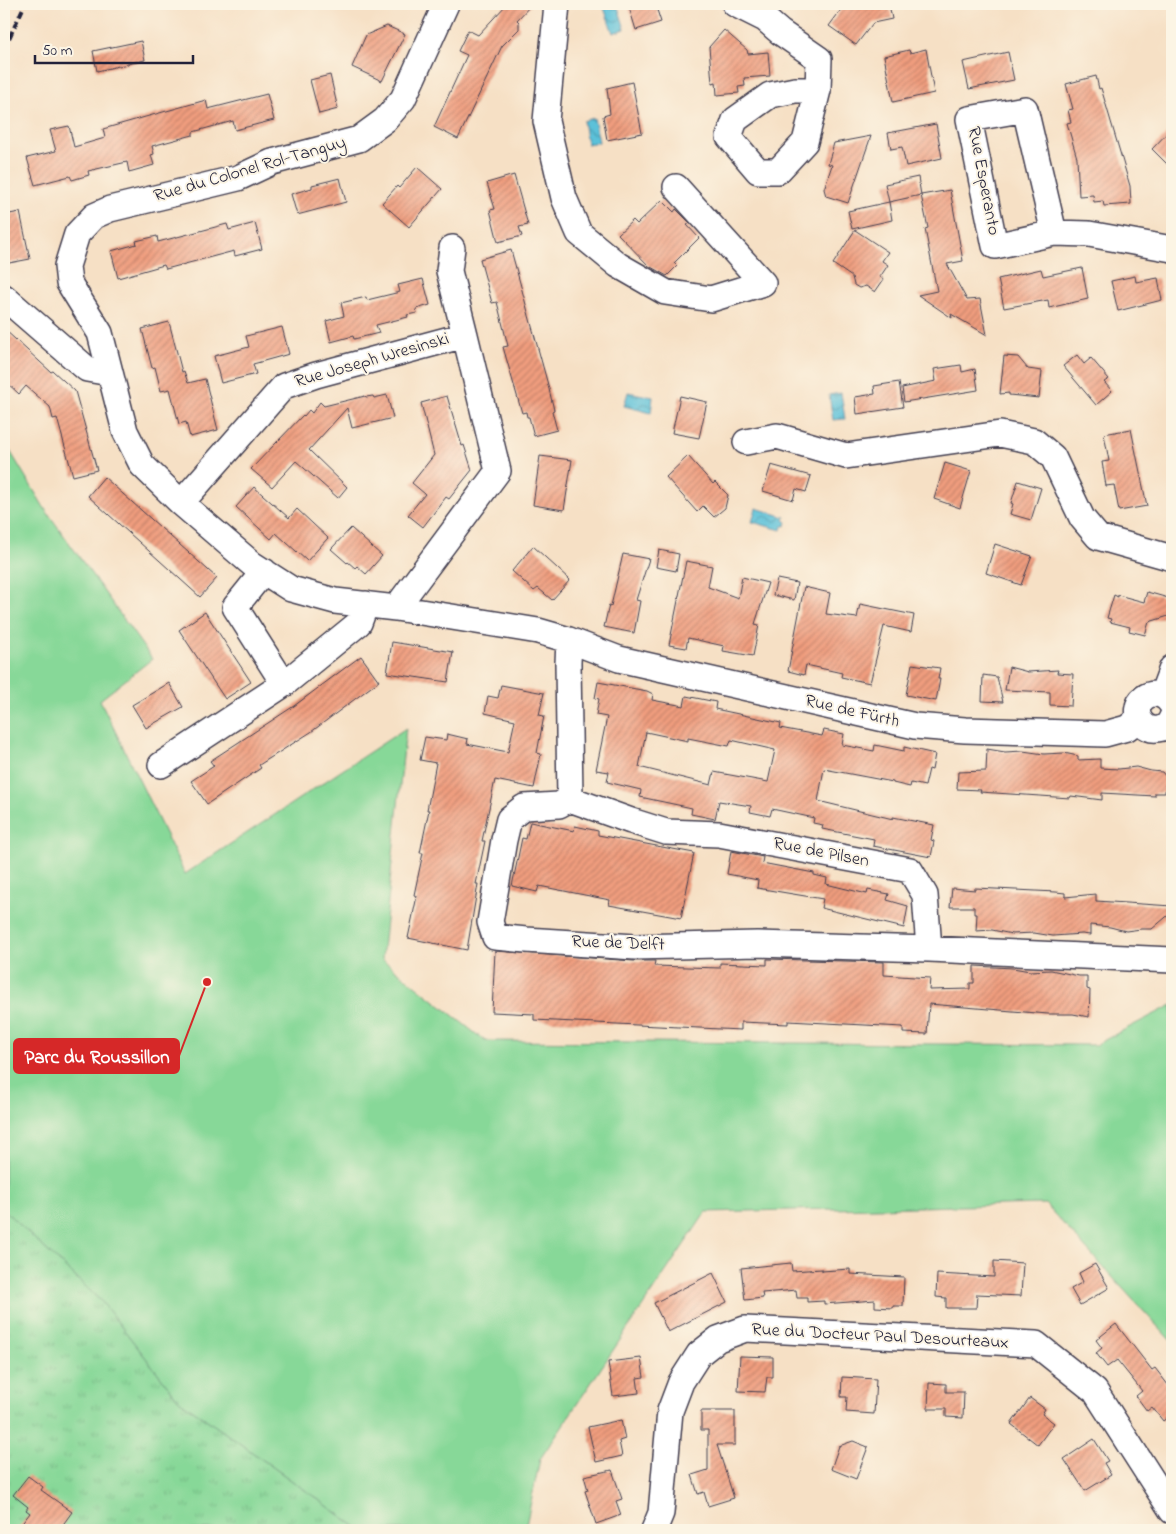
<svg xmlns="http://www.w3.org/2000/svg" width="1176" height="1534" font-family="'Indie Flower',sans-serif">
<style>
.grass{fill:url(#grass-tufts);stroke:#547d6a}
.park{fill:#87d898;stroke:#547d6a}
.water{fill:url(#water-waves);stroke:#3e728a}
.building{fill:url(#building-hatch);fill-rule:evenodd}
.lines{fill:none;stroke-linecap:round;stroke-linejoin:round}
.minor-casing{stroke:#423e50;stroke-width:28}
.minor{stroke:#fff;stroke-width:25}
.rail{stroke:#22223b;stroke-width:4;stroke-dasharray:8 4;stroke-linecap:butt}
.labels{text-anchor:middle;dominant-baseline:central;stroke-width:4;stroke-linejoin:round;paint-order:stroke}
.street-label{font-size:18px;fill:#22223b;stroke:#fcf5e5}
.leader{fill:none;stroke:#d62828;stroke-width:2}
.callout-dot{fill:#d62828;stroke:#fcf5e5;stroke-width:2}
.callout{fill:#d62828;stroke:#d62828;stroke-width:2}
.callout-label{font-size:19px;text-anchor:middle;font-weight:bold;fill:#fff}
</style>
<defs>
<pattern id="grass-tufts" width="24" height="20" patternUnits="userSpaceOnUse" patternTransform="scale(1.25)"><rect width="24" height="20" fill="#87d898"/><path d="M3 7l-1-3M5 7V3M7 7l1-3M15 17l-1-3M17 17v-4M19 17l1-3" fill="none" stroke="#74b984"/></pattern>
<pattern id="water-waves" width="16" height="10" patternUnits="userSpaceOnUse" patternTransform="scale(1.25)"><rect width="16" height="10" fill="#5bc1d9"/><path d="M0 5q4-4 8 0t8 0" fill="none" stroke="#4b9cb1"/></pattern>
<pattern id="building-hatch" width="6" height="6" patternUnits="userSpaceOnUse" patternTransform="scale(1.25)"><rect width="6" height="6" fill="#f09d7e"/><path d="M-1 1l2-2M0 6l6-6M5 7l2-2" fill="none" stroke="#c28068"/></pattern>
</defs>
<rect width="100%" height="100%" fill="#fcf5e5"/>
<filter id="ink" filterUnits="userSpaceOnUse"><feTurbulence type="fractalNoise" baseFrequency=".02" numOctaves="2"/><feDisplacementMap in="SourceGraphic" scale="10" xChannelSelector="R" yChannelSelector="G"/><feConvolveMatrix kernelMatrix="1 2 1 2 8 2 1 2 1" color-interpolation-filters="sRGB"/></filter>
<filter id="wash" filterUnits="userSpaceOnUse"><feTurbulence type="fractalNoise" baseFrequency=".0096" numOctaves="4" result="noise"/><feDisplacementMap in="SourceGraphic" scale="20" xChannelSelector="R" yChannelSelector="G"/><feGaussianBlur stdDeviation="1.12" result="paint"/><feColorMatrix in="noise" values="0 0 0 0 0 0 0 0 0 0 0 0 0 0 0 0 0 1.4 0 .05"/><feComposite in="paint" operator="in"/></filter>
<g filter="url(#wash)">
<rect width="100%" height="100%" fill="#f6e0c5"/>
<!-- grass -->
<path class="grass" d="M4 1210 102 1302 179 1400 361 1530H4Z"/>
<!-- park -->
<path class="park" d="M4 441 45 509 152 659 100 700 185 874 406 728 382 959 485 1041 1095 1045 1172 1005V1342L1045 1204 706 1212 540 1459 525 1530H361L179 1400 102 1302 4 1210Z"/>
<!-- water -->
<path class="water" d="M608 4H617L625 29 613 33 603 5Z
M594 118 599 142 587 144 583 121Z
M628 392 653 397 651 413 624 406Z
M841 393 845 419 833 420 829 395Z
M756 508 785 517 784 520 787 522 786 525 782 527 781 530 752 522Z"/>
<g id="blocks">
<!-- building -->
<path class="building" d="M507 4H532L517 20 519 22V29L502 46 458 139 434 127 467 55 458 51 468 30 478 35Z
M628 4H655L661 22 636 30Z
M858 4H889L892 19 873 23 856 45 829 26 843 7Z
M387 26 405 34 382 81 352 67 366 35Z
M724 30 747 50 748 54 768 52 770 76 744 78 745 86 738 87 739 93 717 95 716 82 712 83 709 47Z
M141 41 145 60 97 71 93 51Z
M926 49 934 93 893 102 884 56 909 50 910 53Z
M1008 52 1014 80 969 89 963 62Z
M330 75 338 109 319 114 310 80Z
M1096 76 1099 89 1101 88 1130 186 1131 204 1104 206 1103 201 1094 202 1093 195 1079 196 1077 158 1067 123 1071 122 1068 110 1073 109 1066 84Z
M632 82 642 133 607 140 603 116 610 114 607 88Z
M267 94 274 120 235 130 233 121 193 132V135L152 146 154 154 151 155 154 165 129 172 127 162 88 171 89 175 72 180 70 176 35 185 27 158 56 151 50 130 69 126 74 147 105 138 103 129 163 112 206 100 208 109Z
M936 124 942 158 906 166 902 147 891 149 888 133Z
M1172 128V169L1152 149Z
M871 136 848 203 826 196 824 189 832 165 828 164 834 143Z
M417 167 442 189 409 227 382 203 397 186 399 188Z
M514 175 528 225 519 227 522 236 498 242 490 210 495 209 487 183Z
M918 177 921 195 889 202 885 184Z
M340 178 346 202 297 215 291 194 312 188V185Z
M950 190 963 261 947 264 967 300 980 299 987 335 951 314 952 318 918 295 937 291 925 229 928 228 921 195Z
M662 200 674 212 676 209 690 223 687 225 699 238 674 263 677 266 667 276 649 266 618 234 633 220 637 224Z
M889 202 892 220 852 229 848 211Z
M20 212 30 259 4 264V215Z
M255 223 262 249 235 256 234 251 166 269 164 265 118 278 111 251 137 244 136 241 157 236 158 242 227 224 229 230Z
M855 230 888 252 882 261 888 265 880 277 884 279 875 292 866 286 859 288 854 285 852 277 833 264Z
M511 250 548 385 554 410 552 411 557 430 534 436 529 417H527L526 412 522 413 503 347 508 346 497 302 492 303 480 259Z
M1082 268 1088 299 1049 308 1048 300 1004 308 998 279 1041 269 1043 276Z
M1135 276 1136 282 1158 278 1162 300 1118 311 1111 281Z
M423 279 430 305 416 309 417 313 407 315 408 317 376 325 379 333 354 339 353 336 331 342 326 321 344 316 341 303 366 297 367 300 400 292 398 285Z
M169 322 182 372 184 371 188 383 205 379 218 430 190 437 186 422 179 424 170 389 161 391 155 367 152 368 142 329Z
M282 327 289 354 253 364 256 374 221 383 214 356 249 347 246 336Z
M4 329 51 372 53 371 75 391 97 470 73 476 57 418 53 419 50 407 26 386 19 394 4 380Z
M1077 355 1084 364 1091 358 1109 379 1104 382 1112 391 1096 405 1063 366Z
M1004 356 1018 357 1028 369 1042 371 1039 398 1009 395V393L1000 394Z
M961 365 962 372 975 369 978 390 904 402 902 388 936 381 934 369Z
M899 382 903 407 857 414 855 397 875 394 874 386Z
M387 395 393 418 352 428 347 408 309 450 347 487 338 498 296 461 272 487 251 469 303 415 304 416 309 410 312 413 320 402 324 406 365 396 366 397 373 396 374 398Z
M447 396 462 446 464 445 472 470 449 499 446 497 423 527 408 515 425 494 412 483 434 455 421 403Z
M680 396 707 402 699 438 672 433Z
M1131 429 1147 506 1119 511 1114 485 1106 486 1102 462 1109 461 1104 434Z
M540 456 572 460 564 510 533 505Z
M688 456 713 484 715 482 728 495 725 508 714 517 703 506 697 512 666 477Z
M945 463 971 471 960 508 934 499Z
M771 465 811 476 806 492 796 489 793 500 763 491Z
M104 477 217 578 200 597 88 496Z
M1018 481 1041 488 1031 520 1010 514 1013 504 1011 503Z
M254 487 289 518 297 509 328 538 307 561 276 533 271 539 236 507Z
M351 528 382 556 366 574 357 566 355 568 348 562 347 563 331 549Z
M995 544 1032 556 1021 585 986 573Z
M533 546 570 580 552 600 538 588 534 591 512 571Z
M659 550 679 554 676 571 656 567Z
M623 554 649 559 636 600 640 601 634 633 604 627 609 605 611 606Z
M686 561 712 566 708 587 738 598 742 577 768 583 755 624 759 625 753 656 723 651 724 646 688 638 686 648 669 645Z
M777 579 797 583 794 600 773 595Z
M804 587 830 593 826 614 857 618 860 604 914 615 911 632 884 626 870 683 841 677 842 673 806 665 804 675 788 671Z
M1147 592 1172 599V615L1149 622 1145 635 1129 631 1130 627 1110 622 1111 619 1107 618 1114 595 1118 597V595L1144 602Z
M205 612 251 682 225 699 179 630Z
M392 642 453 652 448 682 387 673Z
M361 656 379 681 311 732 259 765 261 768 207 804 191 781 214 766 210 761 294 706Z
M912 664 940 668 938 679H940L936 701 906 695Z
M1009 667 1028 672 1058 670 1057 673 1073 674 1071 706 1050 705V692L1005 690Z
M983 675 997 677 1003 702 982 701Z
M598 682 647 691 653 694 652 700 684 706 686 696 716 702 715 709 781 723 780 728 822 736 824 730 844 734 842 745 874 751 875 745 904 751V747L935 754 932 770 929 769 925 786 911 783 910 787 893 783V782L824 769 818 801 893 819V817L934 825 931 840 934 841 931 857 873 846 874 839 822 829 823 825 813 823 814 818 772 809 770 816 750 812 751 806 719 801 715 819 691 814 692 808 640 797 641 790 607 782 609 772 596 770 607 717 596 715 599 699 595 698ZM646 732 688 741V738L729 746 731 740 775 750 768 782 714 772 711 785 639 767Z
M169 683 183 707 146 728 132 705Z
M501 685 544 693 539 715 544 716 537 753 541 754 534 788 495 780 482 841H485L476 884H478L467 950 408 938 417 896 414 895 423 853H420L429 810H427L436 763 420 760 425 737 446 740 447 734 468 739 467 744 508 752 515 720 485 713 488 696 498 698Z
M987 749 1005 752 1023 751 1044 754 1064 753 1078 756V760L1100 759V768L1119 769 1136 767 1151 771 1162 772 1166 777 1165 793H1155V796L1102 793V800L1071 796 1070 798 980 792 981 790 957 789 958 772 986 771Z
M530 822 574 831 575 826 598 831V835L694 853 681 918 609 905 610 900 539 886 537 892 512 886 522 838 526 839Z
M731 851 763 857 762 863 814 873V875L827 878 826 884 867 894 868 890 889 894 887 900 908 906 904 928 821 908 823 899 757 888 758 880 727 874Z
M952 888 975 890V888L1056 892 1065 893V897L1096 894V901L1172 906V912L1152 929H1141L1126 931 1110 927 1090 925V935L1082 934 1053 936 1034 933 1012 934 992 930 976 931 977 914H974V907H950Z
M495 951 634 961H655L654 966 720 968V963L767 965V959L884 962V975L930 978 929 990 970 989V983H974V966L1013 968 1030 971 1051 970 1079 976H1087V989L1090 990 1089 1017 1073 1014H1048L929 1004 927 1034 903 1033V1027L788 1021V1024L741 1022V1030L534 1020V1014L492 1012Z
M994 1261 1023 1263 1021 1296 977 1294 976 1308H946V1298L936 1297 937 1274 994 1277Z
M791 1263 792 1271 822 1269V1271L850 1269V1274L904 1277 903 1306H893V1308L875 1307V1300L824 1304V1301L807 1302V1298H797L796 1290 762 1293 763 1298 745 1300 741 1268Z
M1095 1264 1109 1288 1080 1305 1071 1289 1083 1282 1079 1273Z
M713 1273 727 1302 668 1332 654 1303Z
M1116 1324 1152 1370 1155 1368 1172 1390V1414L1163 1421 1152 1407 1147 1411 1136 1396 1142 1391 1117 1360 1107 1367 1096 1353 1102 1348 1096 1340Z
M740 1356 773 1357V1377H767L765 1392 738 1391Z
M641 1358 644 1377 637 1378 639 1393 613 1396 608 1362Z
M842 1377 876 1379 874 1414 846 1412 847 1397H841Z
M929 1383 946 1384V1392H964L963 1418 946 1417V1409H928Z
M1030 1398 1045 1409 1042 1414 1054 1423 1038 1445 1011 1424Z
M701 1411H735V1445H717L734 1498 708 1506 704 1492 698 1494 692 1475 708 1470V1430H701Z
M621 1420 625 1439 619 1441 622 1456 596 1462 588 1427Z
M1094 1439 1108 1461 1104 1463 1111 1475 1085 1491 1064 1459Z
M853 1441 868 1447 856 1479 831 1469 839 1446Z
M612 1470 622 1499 616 1501 621 1515 596 1524 585 1491 588 1490 584 1476Z
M28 1476 43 1487 41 1490 72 1512 59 1530H17L30 1513 26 1510 28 1507 13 1495Z"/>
</g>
</g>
<g filter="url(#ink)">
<use href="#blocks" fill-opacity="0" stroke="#423e50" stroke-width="1"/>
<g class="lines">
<defs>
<path id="minor" d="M446 4 403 99 385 120 359 139 272 162 238 178 110 209 94 216 77 234 67 266 69 283 100 333 125 431 142 465 181 503 252 564 291 589 335 601 396 608 538 631 569 640 619 659 915 726 965 730 1105 734 1127 728 1139 719
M557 4 546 121 564 198 579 233 618 265 665 292 711 299 763 283 676 187
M735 4 765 19 780 32 819 59 818 90 805 142 778 171H758L729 137 735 120 770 95 795 90H818
M1054 233 1025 109 969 119 995 246 1054 233 1089 234 1172 249
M452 248 449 271 465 335
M4 297 87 369 110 373
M746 442 777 436 846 456 1000 434 1034 441 1053 457 1082 518 1098 537 1172 558
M181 503 284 386 316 375 465 335 498 471 396 608
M569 640 568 663 570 799 631 821 666 832 719 834 910 870 925 895 929 949
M284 684 359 623 366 604
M1162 695 1172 668
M1172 705C1155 679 1125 705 1143 724 1147 728 1152 730 1158 729 1165 728 1170 724 1172 717
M161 765 284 684 235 607 264 571
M570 799 559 805 524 807 509 819 504 840 490 922 495 937 526 940 635 947 757 944 929 949 1172 960
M654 1530 661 1513 670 1411 681 1382 699 1354 718 1339 745 1329 1036 1344 1095 1391 1172 1511"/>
</defs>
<!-- minor casing -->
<use href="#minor" class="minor-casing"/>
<!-- minor -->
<use href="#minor" class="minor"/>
<!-- rail -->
<path class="rail" d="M4 49 25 4"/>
</g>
</g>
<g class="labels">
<!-- street labels -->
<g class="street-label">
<text transform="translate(250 170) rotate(-16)">Rue du Colonel Rol-Tanguy</text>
<text transform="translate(983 181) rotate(79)">Rue Esperanto</text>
<text transform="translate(372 361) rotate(-16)">Rue Joseph Wresinski</text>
<text transform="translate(852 712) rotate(13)">Rue de Fürth</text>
<text transform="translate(821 853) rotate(11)">Rue de Pilsen</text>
<text transform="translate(618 944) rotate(2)">Rue de Delft</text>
<text transform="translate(880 1337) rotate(3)">Rue du Docteur Paul Desourteaux</text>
</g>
</g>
<!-- callouts -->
<path class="leader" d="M207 982L179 1056"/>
<circle class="callout-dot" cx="207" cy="982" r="5"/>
<rect class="callout" x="14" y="1039" width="165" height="34" rx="5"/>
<g class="callout-label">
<text x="97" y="1063">Parc du Roussillon</text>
</g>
<!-- margin -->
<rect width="1176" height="1534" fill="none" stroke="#fcf5e5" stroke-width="20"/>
<!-- scale -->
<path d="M35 55v8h158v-8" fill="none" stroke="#22223b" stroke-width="2.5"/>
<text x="42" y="55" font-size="15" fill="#22223b" stroke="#fcf5e5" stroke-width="4" paint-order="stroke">50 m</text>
</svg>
